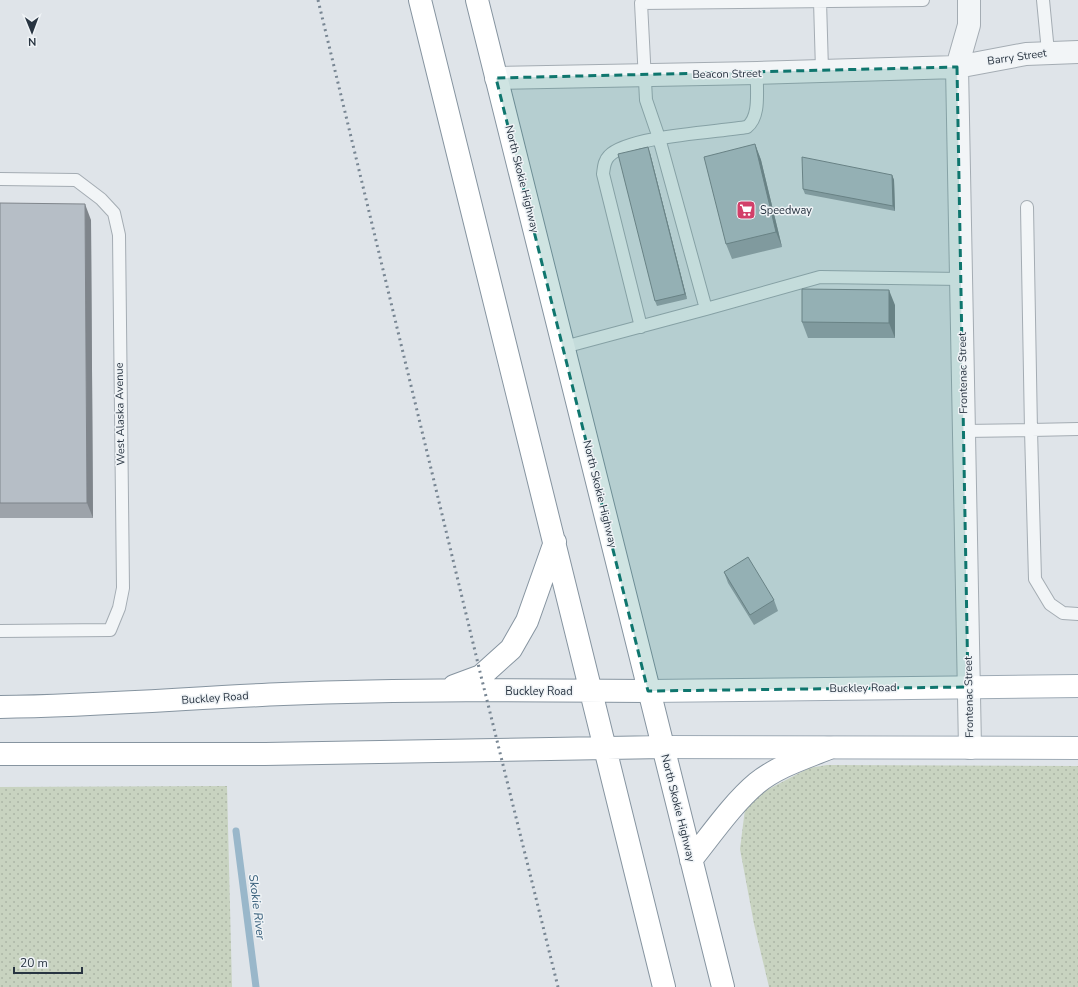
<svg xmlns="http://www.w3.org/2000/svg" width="1078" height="987" font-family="'Nunito Sans',sans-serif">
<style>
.grass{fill:url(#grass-dots)}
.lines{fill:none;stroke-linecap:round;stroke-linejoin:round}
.stream{stroke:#99b7ca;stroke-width:7}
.service-casing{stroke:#a4acb3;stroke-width:14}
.minor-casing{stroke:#a4acb3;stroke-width:24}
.primary-casing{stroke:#9eaab5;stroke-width:24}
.trunk-casing{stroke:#8694a0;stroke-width:24}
.service{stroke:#f2f5f7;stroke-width:12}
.minor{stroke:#f2f5f7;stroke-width:22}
.primary{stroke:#fff;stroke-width:22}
.trunk{stroke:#fff;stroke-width:22}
.rail{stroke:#788693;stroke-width:3;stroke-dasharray:2 4;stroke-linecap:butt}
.wall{fill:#9da3aa}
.shaded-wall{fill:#7f858b}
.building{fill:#b6bec6;stroke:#7f858b}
.marked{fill:#0f766e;fill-opacity:0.2;stroke:#0f766e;stroke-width:3;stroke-dasharray:8 5;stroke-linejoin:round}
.labels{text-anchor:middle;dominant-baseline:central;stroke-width:3;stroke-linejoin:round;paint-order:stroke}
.street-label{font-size:11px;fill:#283441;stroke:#eff3f6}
.poi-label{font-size:11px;fill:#283441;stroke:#eff3f6;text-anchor:start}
.water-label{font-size:12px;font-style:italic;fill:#305976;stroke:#eff3f6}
</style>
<defs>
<pattern id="grass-dots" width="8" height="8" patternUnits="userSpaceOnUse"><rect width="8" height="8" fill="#c8d3c0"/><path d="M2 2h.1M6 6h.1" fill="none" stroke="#acb6a6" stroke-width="1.8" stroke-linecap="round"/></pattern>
</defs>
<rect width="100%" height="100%" fill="#dfe4e9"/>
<!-- grass -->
<path class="grass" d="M827 765 1078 766V987H769L754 924 740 849 746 801 809 768Z
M227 786 232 987H0V787Z"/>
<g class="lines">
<!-- stream -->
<path class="stream" d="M236 831 256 987"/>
<defs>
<path id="service" d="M1043 0 1048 52
M820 1 822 70
M0 179 76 180 101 199 114 213 119 235 123 588 119 608 110 630 0 631
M706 309 820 277 961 279
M641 327 603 174C604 167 604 161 609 156 628 136 718 132 747 127 761 116 756 90 757 73
M564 347 706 309 659 138 646 100 641 3 923 0
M1078 429 1031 430 1035 579 1050 604 1063 613 1078 614
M964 431 1031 430 1027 207"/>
<path id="minor" d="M969 0V25L957 67 970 748
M496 78 757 73 957 67 1026 54 1078 52"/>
<path id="primary" d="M648 691 1078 686
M663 747 1078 748"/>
<path id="trunk" d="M420 0 664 987
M477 0 723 987
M454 686 481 676 511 649 527 621 555 542
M0 707C95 706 189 698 283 694 405 689 527 690 648 691
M0 754H265L663 747
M691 860C711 835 733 803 757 783 778 766 805 758 829 748"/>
</defs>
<!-- service casing -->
<use href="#service" class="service-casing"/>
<!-- minor casing -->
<use href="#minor" class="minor-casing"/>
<!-- primary casing -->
<use href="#primary" class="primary-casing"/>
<!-- trunk casing -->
<use href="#trunk" class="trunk-casing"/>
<!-- service -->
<use href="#service" class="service"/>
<!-- minor -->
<use href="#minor" class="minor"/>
<!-- primary -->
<use href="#primary" class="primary"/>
<!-- trunk -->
<use href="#trunk" class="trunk"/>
<!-- rail -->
<path class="rail" d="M318 0 481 676 558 987"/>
</g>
<!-- wall -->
<path class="wall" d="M755 144 761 160 782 247 732 259 726 244Z
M650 153 687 299 657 306 655 301Z
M892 175 894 180 895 211 805 194 803 189Z
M0 203 91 220 93 518H0Z
M895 305V338H808L802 322Z
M724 572 774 600 778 611 754 625 728 583Z"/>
<!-- shaded-wall -->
<path class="shaded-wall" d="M755 144 761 160 782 247 776 232Z
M648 147 650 153 687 299 685 294Z
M892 175 894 180 895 211 893 206Z
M85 204 91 220 93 518 87 503Z
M889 290 895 305V338L889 323Z"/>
<!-- building -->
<path class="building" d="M755 144 776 232 726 244 704 157Z
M648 147 685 294 655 301 618 154Z
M802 157 892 175 893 206 803 189Z
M0 203 85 204 87 503H0Z
M802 289 889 290V323L802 322Z
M748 557 774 600 750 615 724 572Z"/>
<!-- marked area -->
<path class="marked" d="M957 67 968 687 648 691 496 78Z"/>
<!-- icons -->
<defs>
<symbol id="supermarket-square" viewBox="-11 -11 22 22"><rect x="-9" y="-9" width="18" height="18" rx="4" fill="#d24069" stroke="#eff3f6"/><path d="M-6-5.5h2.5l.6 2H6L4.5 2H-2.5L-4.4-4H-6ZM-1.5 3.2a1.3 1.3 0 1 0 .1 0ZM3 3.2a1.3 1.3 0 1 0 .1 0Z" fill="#fff"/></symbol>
</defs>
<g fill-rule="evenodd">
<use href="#supermarket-square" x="735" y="199" width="22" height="22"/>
</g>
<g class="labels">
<!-- street labels -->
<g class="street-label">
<text transform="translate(1017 57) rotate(-8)">Barry Street</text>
<text transform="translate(727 74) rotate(-1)">Beacon Street</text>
<text transform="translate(522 179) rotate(76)">North Skokie Highway</text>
<text transform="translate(963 373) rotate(-91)">Frontenac Street</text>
<text transform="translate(120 414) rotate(-91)">West Alaska Avenue</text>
<text transform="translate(600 494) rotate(76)">North Skokie Highway</text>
<text transform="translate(863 688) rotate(-1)">Buckley Road</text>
<text x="539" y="691">Buckley Road</text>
<text transform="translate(969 697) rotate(-91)">Frontenac Street</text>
<text transform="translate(215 698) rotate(-4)">Buckley Road</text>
<text transform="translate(678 808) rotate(76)">North Skokie Highway</text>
</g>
<!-- poi labels -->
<g class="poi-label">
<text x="760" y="210">Speedway</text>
</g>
<!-- water labels -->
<g class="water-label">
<text transform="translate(257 907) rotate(83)">Skokie River</text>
</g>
</g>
<!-- north arrow -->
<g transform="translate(32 32) rotate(179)" stroke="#eff3f6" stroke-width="3" paint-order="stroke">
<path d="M0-3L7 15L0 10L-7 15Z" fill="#283441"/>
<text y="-6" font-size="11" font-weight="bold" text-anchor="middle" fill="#283441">N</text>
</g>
<!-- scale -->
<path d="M14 967v6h68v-6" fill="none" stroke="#283441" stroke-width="2"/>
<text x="20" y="967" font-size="12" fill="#283441" stroke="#eff3f6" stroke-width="3" paint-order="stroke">20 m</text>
</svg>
